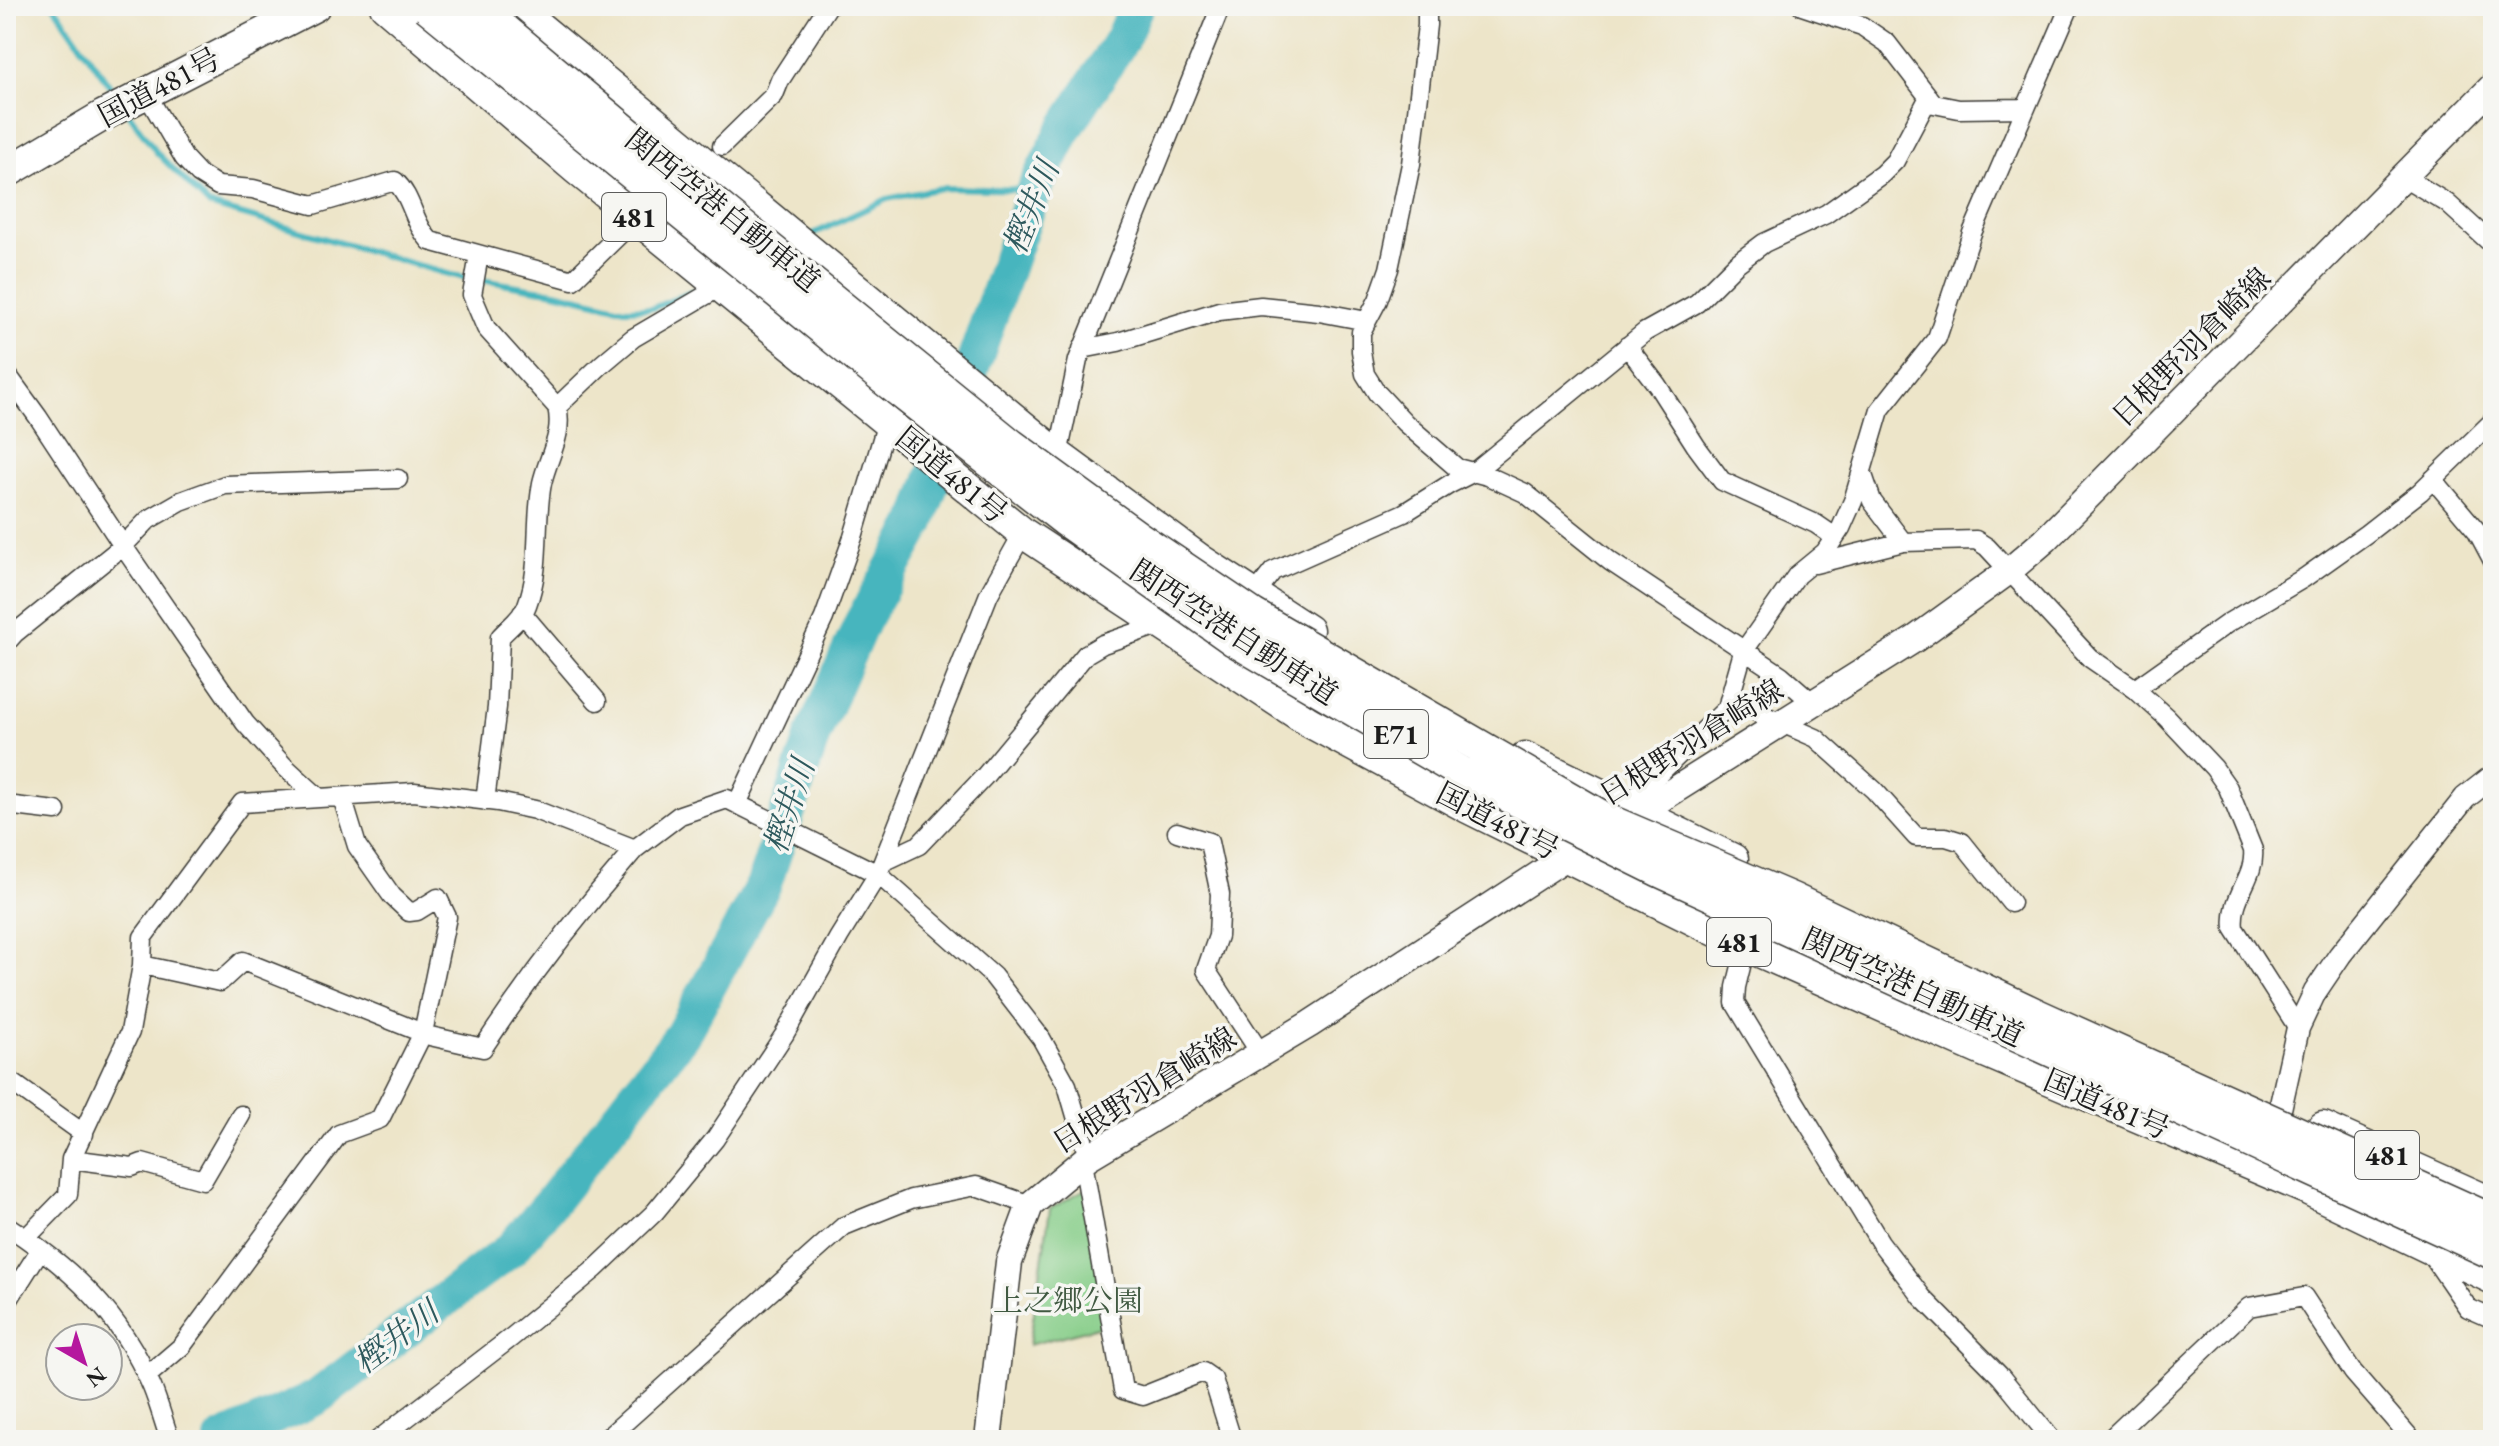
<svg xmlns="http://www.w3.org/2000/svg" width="2499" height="1446" font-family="'EB Garamond','Noto Serif JP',serif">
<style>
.green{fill:#86cd88;stroke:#517452;stroke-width:2}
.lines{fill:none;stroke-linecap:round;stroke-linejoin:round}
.stream{stroke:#46b5be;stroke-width:6}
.river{stroke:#46b5be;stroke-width:36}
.minor-casing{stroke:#3b3a36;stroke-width:21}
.tertiary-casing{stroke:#3b3a36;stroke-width:25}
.secondary-casing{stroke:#3b3a36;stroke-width:29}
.trunk-casing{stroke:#3b3a36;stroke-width:33}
.minor{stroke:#fff;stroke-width:18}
.tertiary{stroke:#fff;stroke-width:22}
.secondary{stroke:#fff;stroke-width:26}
.trunk{stroke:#fff;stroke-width:30}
.motorway-bridge-casing{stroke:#3b3a36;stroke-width:35;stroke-linecap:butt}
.motorway-bridge{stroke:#fff;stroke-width:32}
.labels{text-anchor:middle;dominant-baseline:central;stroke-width:7;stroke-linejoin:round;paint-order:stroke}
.shield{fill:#f6f6f2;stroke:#5d5d5c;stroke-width:2}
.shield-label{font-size:28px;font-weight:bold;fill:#1c1c1c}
.street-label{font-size:30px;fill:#1c1c1c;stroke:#f6f6f2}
.park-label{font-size:30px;fill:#415a42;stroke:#f6f6f2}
.water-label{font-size:32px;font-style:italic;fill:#2d595d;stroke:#f6f6f2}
</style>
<rect width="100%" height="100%" fill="#f6f6f2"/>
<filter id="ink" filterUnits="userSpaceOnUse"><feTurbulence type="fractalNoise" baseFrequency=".0125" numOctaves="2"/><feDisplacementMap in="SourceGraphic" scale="16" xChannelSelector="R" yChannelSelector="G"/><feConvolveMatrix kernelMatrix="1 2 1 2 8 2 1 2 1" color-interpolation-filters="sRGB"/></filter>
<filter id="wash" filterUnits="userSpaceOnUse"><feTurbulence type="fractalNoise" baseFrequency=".006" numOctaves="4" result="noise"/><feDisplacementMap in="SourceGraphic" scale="32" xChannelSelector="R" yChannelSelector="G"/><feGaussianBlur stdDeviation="1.8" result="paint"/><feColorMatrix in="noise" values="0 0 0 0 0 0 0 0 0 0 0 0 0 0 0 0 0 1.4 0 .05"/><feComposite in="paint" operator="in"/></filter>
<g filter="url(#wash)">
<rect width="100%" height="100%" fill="#ede5c9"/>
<!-- green -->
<path class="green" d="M1087 1188 1105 1325 1029 1345 1050 1209Z"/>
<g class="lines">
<!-- stream -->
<path class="stream" d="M54 6 118 98
M129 114 157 153 209 205 451 275 555 292 625 309 653 308 703 287
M807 237 887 199 941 188 1034 190"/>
<!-- river -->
<path class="river" d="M222 1440 316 1398 511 1249 548 1206 682 1035 764 884 813 735 862 622 918 522 1034 190 1062 134 1122 39 1136 6"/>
</g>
</g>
<g filter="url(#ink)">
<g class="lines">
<defs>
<path id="minor" d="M1427 6V25L1411 164 1389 269 1378 300 1361 332V351L1365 374 1377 393 1405 423 1457 468 1488 476 1525 493 1611 562 1781 675 1813 703
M1802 6 1862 26 1887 43 1934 104 1959 109 2025 108
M146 93 184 158 199 174 218 186 253 189 313 205 395 181C413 198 412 221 430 241L573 280 624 230
M722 146 774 95 780 80 828 6
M2402 176 2447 203 2493 245
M479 255 472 295 486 328 557 407
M1627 346 1657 385 1696 446 1722 481 1816 524 1835 537
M1082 349 1118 342 1219 311 1261 306 1319 312 1367 321
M6 373 38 417 123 546 245 723 284 766 319 798
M1058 455 1078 360 1221 6
M1862 472 1872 501 1903 542
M2433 479 2477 531 2493 561
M1815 564 1903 542 1976 540 1987 547 2090 658 2135 689 2166 717 2214 768 2228 788 2253 850C2256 878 2230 896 2234 928L2298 1028
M1254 595 1273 571 1404 513 1450 484 1474 472 1645 332 1697 303 1736 264 1764 243 1826 214 1882 174 1895 161 1929 97
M522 613 597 701
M6 643 15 633 123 546 148 520 181 501 225 485 398 479
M2135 689 2228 623 2304 578 2366 534 2420 492 2493 421
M1729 700 1816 738 1874 790 1916 837H1946L1962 842 2011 903
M485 801 497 707 500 637C508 628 523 617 527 605 542 566 534 524 542 483 548 456 564 435 557 407L601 365 633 338 720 287
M737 804 824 618 853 537 887 422
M6 805 56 811
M1626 806 1727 708 1743 652 1797 575 1825 552 1841 528 1853 501 1880 410 1937 338 1972 233 2070 6
M1177 832 1209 842 1220 894 1218 936 1206 970 1261 1054
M883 862 919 845 984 777 1086 654 1103 644 1161 624
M1746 946 1736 987 1735 1003 1880 1242 1922 1297 2001 1377 2052 1440
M142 965 220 982 243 961 430 1036 483 1048C529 978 580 912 635 849
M6 1078 84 1134
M71 1159 132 1167 142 1163 203 1180 241 1115
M1083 1162 1123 1390 1143 1396 1203 1372 1213 1379 1232 1440
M6 1225C72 1268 121 1314 152 1387 159 1404 164 1423 170 1440
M26 1238 68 1195 71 1159 130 1032 142 965 143 937 242 803 414 792 498 802 535 810 635 849 680 815 727 799 878 874 993 976 1041 1038 1067 1085 1088 1157
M2431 1254 2468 1308 2493 1319
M6 1304 40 1250
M147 1376 182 1346 339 1134 380 1119 423 1033 447 917 438 898 417 911 409 912 392 896 357 846 342 797
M378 1440 512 1337 595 1269 654 1213 715 1139 784 1035 839 937 878 874 989 594 1023 533
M605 1440 844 1226 911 1199 976 1186 1030 1205
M2109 1440 2249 1307 2304 1297 2353 1372 2412 1440"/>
<path id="tertiary" d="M2280 1109 2298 1028 2315 992 2340 955 2465 798 2493 776"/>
<path id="secondary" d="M1624 822 1915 639 2009 571 2045 540 2493 86
M988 1440 1009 1262 1030 1205 1088 1157 1310 1024 1580 848"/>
<path id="trunk" d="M385 6 576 169 1023 533 1309 722 1468 808 1746 946 1978 1049 2304 1188 2493 1279
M514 6 1058 455 1201 560 1308 630
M6 173 104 115 315 6
M1525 757 1733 859
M2323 1127 2493 1203"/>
</defs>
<!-- minor casing -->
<use href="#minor" class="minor-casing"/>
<!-- tertiary casing -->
<use href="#tertiary" class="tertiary-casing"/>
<!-- secondary casing -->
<use href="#secondary" class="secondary-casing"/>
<!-- trunk casing -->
<use href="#trunk" class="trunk-casing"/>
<!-- minor -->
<use href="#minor" class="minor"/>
<!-- tertiary -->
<use href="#tertiary" class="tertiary"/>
<!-- secondary -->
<use href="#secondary" class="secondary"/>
<!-- trunk -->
<use href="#trunk" class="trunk"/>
<defs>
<path id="motorway-bridge" d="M427 6 883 378 1065 520 1234 640 1462 773 1658 870 2493 1253
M476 6 631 136 1011 445 1136 536 1253 615 1607 820 1792 899 2039 1016 2493 1221"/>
</defs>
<!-- motorway-bridge casing -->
<use href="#motorway-bridge" class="motorway-bridge-casing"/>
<!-- motorway-bridge -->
<use href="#motorway-bridge" class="motorway-bridge"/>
</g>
</g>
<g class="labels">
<!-- shield labels -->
<g class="shield">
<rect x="602" y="193" width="64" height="48" rx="6"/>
<rect x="1364" y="710" width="64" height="48" rx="6"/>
<rect x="1707" y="918" width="64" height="48" rx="6"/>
<rect x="2355" y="1131" width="64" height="48" rx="6"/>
</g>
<g class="shield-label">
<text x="634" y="217">481</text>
<text x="1396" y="734">E71</text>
<text x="1739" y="942">481</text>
<text x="2387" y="1155">481</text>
</g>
<!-- street labels -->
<g class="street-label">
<text transform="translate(159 87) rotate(-28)">国道481号</text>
<text transform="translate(723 210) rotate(39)">関西空港自動車道</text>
<text transform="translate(2191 347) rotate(-45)">日根野羽倉崎線</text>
<text transform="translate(952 475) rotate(39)">国道481号</text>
<text transform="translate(1234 632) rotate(33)">関西空港自動車道</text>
<text transform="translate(1691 742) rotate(-32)">日根野羽倉崎線</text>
<text transform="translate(1498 821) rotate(27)">国道481号</text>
<text transform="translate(1913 987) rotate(25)">関西空港自動車道</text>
<text transform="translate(1144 1090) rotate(-32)">日根野羽倉崎線</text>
<text transform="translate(2107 1104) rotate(23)">国道481号</text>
</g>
<!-- park labels -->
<g class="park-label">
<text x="1068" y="1300">上之郷公園</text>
</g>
<!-- water labels -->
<g class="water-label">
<text transform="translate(1031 207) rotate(-68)">樫井川</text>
<text transform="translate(789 806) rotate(-72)">樫井川</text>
<text transform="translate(396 1337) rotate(-37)">樫井川</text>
</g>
</g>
<!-- margin -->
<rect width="2499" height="1446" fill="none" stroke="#f6f6f2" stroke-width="32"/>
<!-- north arrow -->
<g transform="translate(84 1362) rotate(141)"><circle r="38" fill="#f6f6f2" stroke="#9f9f9c" stroke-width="2"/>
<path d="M0-6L14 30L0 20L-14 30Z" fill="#b5179e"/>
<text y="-12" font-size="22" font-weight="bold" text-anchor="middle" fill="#1c1c1c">N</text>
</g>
</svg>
